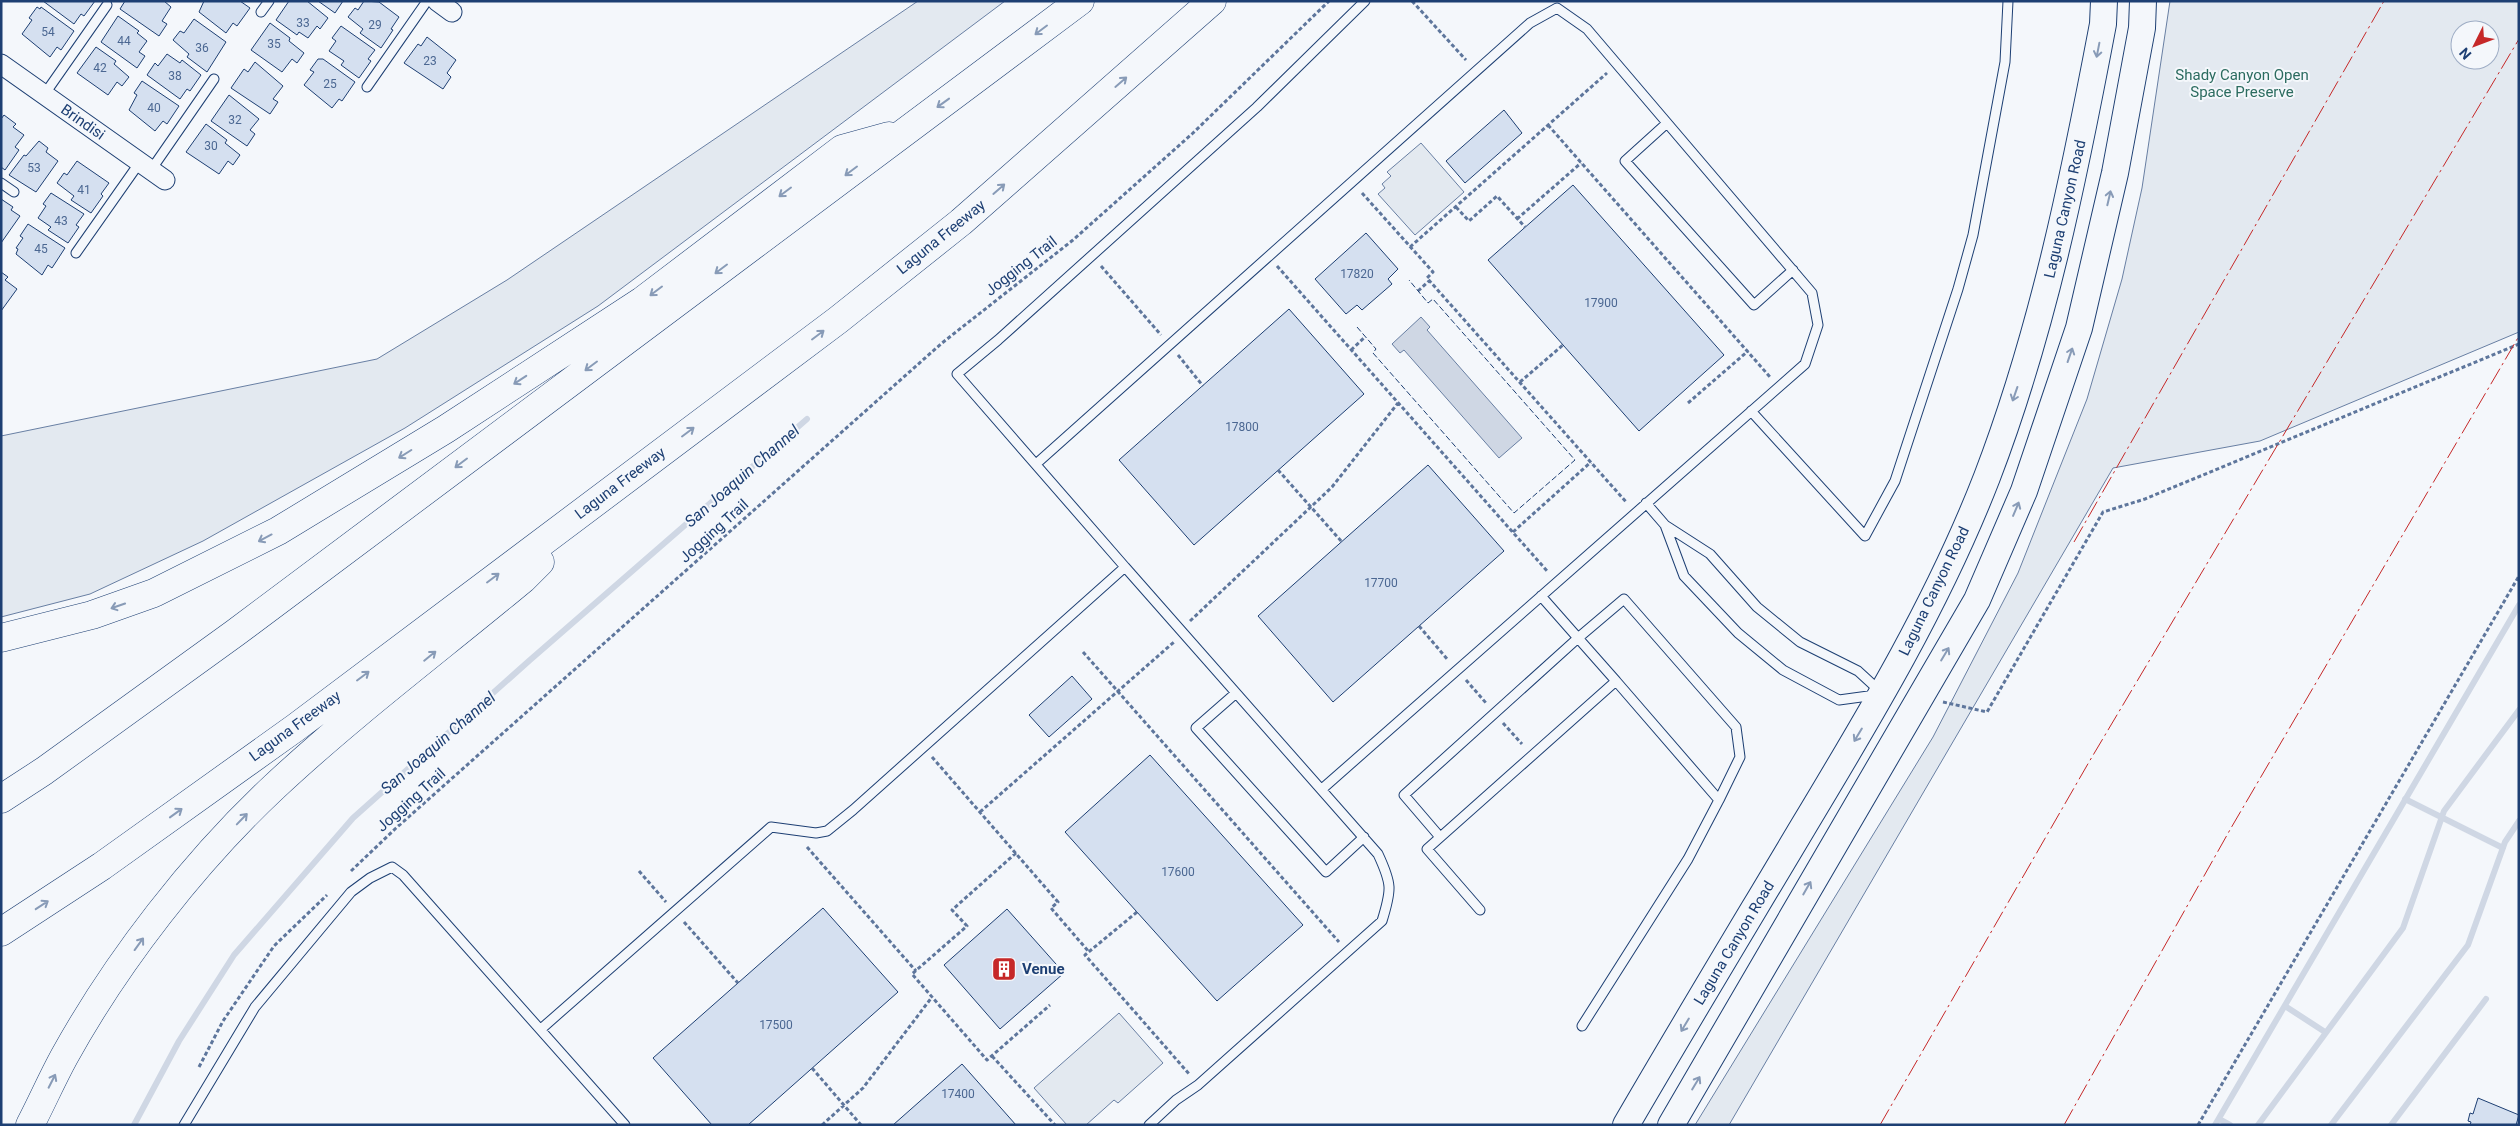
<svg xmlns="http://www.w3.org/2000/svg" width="2520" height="1126" font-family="Roboto,sans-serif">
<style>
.green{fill:#e3e9f0;stroke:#687fa3;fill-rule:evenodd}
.water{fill:#cfd7e4;stroke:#687fa3}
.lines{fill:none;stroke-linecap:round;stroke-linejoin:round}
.stream{stroke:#cfd7e4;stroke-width:6}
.building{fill:#d5e0f0;stroke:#1d3f73}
.service-casing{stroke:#1d3f73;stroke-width:11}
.minor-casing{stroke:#1d3f73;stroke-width:21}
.secondary-casing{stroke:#1d3f73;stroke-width:28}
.motorway-casing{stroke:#1d3f73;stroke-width:29}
.path{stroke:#5e769c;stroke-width:3;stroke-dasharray:4 2.5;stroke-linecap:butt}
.service{stroke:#f4f7fb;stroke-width:9}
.minor{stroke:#f4f7fb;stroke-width:19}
.secondary{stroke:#f4f7fb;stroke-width:26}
.motorway{stroke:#f4f7fb;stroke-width:28}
.fence{stroke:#1d3f73;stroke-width:1;stroke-dasharray:6 2.5;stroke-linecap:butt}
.power{stroke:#c62828;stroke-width:1;stroke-dasharray:18 4 2.5 4;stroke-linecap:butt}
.oneway{stroke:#889bb7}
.labels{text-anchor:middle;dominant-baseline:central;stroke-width:4;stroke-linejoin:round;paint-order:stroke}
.number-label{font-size:12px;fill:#4b6792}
.park-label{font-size:15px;fill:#2c6c60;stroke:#f4f7fb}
.street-label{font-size:15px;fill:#1d3f73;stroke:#f4f7fb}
.poi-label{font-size:15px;font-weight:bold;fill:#1d3f73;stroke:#f4f7fb;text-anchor:start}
.water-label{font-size:16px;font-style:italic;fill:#1d3f73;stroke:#f4f7fb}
</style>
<rect width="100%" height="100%" fill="#f4f7fb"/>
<!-- green -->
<path class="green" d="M918 1H1005L598 306 405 428 203 541 90 594 1 617V436L377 359 507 280Z
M2170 1H2519V332L2260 441 2113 468 1729 1125H1695L1933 737 2018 573 2087 399 2122 279 2142 188ZM2460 30H2490V60H2460Z
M1421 143 1464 192 1415 235 1378 194 1385 188 1382 184 1391 176 1387 172Z
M1119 1013 1163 1063 1118 1103 1114 1100 1086 1125H1067L1034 1088Z"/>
<!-- water -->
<path class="water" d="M1421 317 1430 327 1427 330 1522 438 1499 458 1404 350 1400 353 1392 344Z"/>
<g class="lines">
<!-- stream -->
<path class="stream" d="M2405 799 2503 848
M2285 1006 2325 1032
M2219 1119 2230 1125
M134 1125 179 1041 234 955 353 818 530 660 807 419
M2215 1125 2519 605
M2258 1125 2403 928 2444 811 2519 710
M2331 1125 2468 945 2505 842 2519 821
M2391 1125 2486 999"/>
</g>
<!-- building -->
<path class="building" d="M43 1H95L84 16 81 14 74 24Z
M125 1H164L171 7 162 21 167 24 159 36 120 9Z
M204 1H240L250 8 237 26 233 23 226 33 199 12Z
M289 1H307L328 18 320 29 317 26 308 38 299 32 297 35 276 20Z
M318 1H343L335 13Z
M364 1 379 2 399 17 391 29 393 30 381 48 360 33 363 29 348 17 355 8 358 10Z
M37 7 40 9 41 7 74 31 61 50 57 47 50 57 22 34 32 20 29 18Z
M118 16 139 31 137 33 147 41 139 52 145 56 137 68 101 42Z
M194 19 226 42 207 72 187 57 189 54 173 40 180 31 184 33Z
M270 23 290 38 289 41 304 53 297 63 292 59 282 72 251 50Z
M341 26 375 50 368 59 371 61 359 78 341 65 344 61 329 51 336 41 332 38Z
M427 37 456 60 447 73 451 77 443 89 404 63 418 44 421 46Z
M96 47 116 61 114 64 129 77 122 86 117 82 108 95 77 73Z
M167 54 180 63 182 60 201 75 190 91 187 89 180 99 147 75 155 63 158 66Z
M318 59H323L355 82 342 101 339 99 332 108 304 85 314 72 310 70Z
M255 62 283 86 273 99 278 102 270 114 231 88 244 69 248 72Z
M142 81 179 106 167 124 163 121 155 131 129 110 137 95 134 93Z
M229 95 259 119 250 130 255 134 247 146 211 121Z
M1504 110 1522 133 1465 183 1446 161Z
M4 115 16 124 13 127 24 135 15 147 19 150 5 170 1 167V119Z
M206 124 227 140 225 143 240 155 233 165 228 161 219 174 186 152Z
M39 141 48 148 46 152 58 161 36 192 9 175 24 155 26 156Z
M77 161 109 183 101 194 103 196 91 213 71 200 74 196 57 183 64 173 67 175Z
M1573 185 1724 355 1639 431 1488 260Z
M51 193 84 214 76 225 79 227 68 243 48 230 51 227 38 218 46 206 43 204Z
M1 199 13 207 11 210 20 216 1 243Z
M28 224 65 248 52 268 48 265 42 275 16 254 18 249 16 248 23 238 20 236Z
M1366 233 1398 269 1388 279 1392 284 1362 310 1357 305 1346 314 1315 279Z
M1 272 8 277 5 280 17 289 1 311Z
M1289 309 1364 394 1194 545 1119 460Z
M1428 465 1504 551 1333 702 1258 616Z
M1072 676 1092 699 1049 737 1029 715Z
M1150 755 1303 925 1217 1001 1065 832Z
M823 908 898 992 748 1125H712L653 1058Z
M1007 909 1064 973 1000 1029 944 965Z
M962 1064 1016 1125H893Z
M2478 1098 2519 1115 2516 1125H2470L2471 1122 2468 1121 2470 1113 2473 1114Z"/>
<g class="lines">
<defs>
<path id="service" d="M261 12 269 1
M367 87 427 1
M44 95 107 5
M1667 123 1625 161 1754 305 1793 270
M151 170 214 79
M1 183 14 192
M76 253 140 162
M1751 411 1865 536 1895 481 1958 289 1973 235 2005 62 2008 1
M1036 464 1530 23 1557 8 1587 29 1812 293 1818 325 1805 364 1322 789
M1646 503 1665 525
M1665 525 1710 554 1757 607 1800 642 1858 671 1883 694 1839 700 1783 670 1738 633 1684 576Z
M1125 567 957 374 998 340 1257 107 1365 1
M1236 693 1196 728 1326 872 1364 837
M1440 837 1404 795 1578 638 1541 596
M1480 910 1427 849 1616 681 1719 800 1740 757 1736 727 1624 599 1578 638 1616 681
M1582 1026 1688 859 1719 800
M541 1029 771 827 816 833 827 831 853 810 1125 567 1378 854C1392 884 1392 889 1382 921L1198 1085 1176 1100 1149 1125
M184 1125 255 1007 351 892 370 878 392 867 403 875 625 1125"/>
<path id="minor" d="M437 1 452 12
M1 64 165 180"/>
<path id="secondary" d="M1626 1125C1684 1025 1744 926 1803 827 1871 714 1939 601 1987 477 2043 331 2074 177 2103 24L2104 1
M1671 1125 1977 600 2024 491 2079 328 2115 173 2142 28 2143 1"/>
<path id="motorway" d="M1 638 92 615 154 593 278 531 446 429 642 301 842 149 889 136
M1 799 44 771 235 633 1080 1
M1 932 102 866 295 728 838 320 961 222 1212 1
M30 1125C42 1102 52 1079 64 1057 117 961 194 862 274 787 352 714 440 648 523 579L540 562"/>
</defs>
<!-- service casing -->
<use href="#service" class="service-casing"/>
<!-- minor casing -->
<use href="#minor" class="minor-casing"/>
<!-- secondary casing -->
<use href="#secondary" class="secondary-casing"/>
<!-- motorway casing -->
<use href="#motorway" class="motorway-casing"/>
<!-- path -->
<path class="path" d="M1412 1 1466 60
M1548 125 1770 377
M1362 193 1433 272 1427 278 1627 503
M1456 207 1469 221 1497 196 1525 227
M1517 219 1581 163
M1410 247 1607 73
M1101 266 1161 335
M1277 266 1548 572
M1418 291 1429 281
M1351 350 1365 337
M1178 355 1203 386
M1520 382 1563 345
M1688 403 1748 351
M1278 470 1342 542
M1513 532 1591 462
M1190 621 1332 487 1398 403
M1419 626 1448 660
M1083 652 1339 942
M1466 680 1486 703
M1943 702 1987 712 2103 512 2145 499 2519 344
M1503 723 1522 744
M932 757 1058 902 1051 908 1089 952
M980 812 1174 642
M807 847 916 971
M1016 853 952 910 967 926 912 974 987 1060 1050 1005
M351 871 395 829 942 343 1073 240 1193 133 1329 1
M639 871 666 902
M1137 912 1085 955 1190 1075
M684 922 738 983
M992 1056 1055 1125
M199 1067 223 1021 274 946 327 895
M812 1068 861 1125
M822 1125 863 1088 932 997
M2198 1125 2519 576"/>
<!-- service -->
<use href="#service" class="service"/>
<!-- minor -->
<use href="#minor" class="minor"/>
<!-- secondary -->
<use href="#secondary" class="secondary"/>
<!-- motorway -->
<use href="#motorway" class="motorway"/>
<!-- fence -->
<path class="fence" d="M1357 327 1376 349 1373 353 1514 513 1575 460 1433 299 1428 303 1409 280"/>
<!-- power -->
<path class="power" d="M2074 542 2384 1
M1880 1125 2089 762 2519 39
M2064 1125 2231 828 2519 336"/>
</g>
<!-- one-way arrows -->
<defs><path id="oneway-shaft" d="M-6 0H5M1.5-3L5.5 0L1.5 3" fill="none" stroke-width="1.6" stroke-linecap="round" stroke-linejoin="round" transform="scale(1.25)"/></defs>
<g class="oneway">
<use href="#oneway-shaft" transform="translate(1041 30) rotate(143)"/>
<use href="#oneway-shaft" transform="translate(2098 50) rotate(101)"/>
<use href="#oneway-shaft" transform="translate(1121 82) rotate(-41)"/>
<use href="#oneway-shaft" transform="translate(943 103) rotate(144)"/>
<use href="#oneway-shaft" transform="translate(851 171) rotate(143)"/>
<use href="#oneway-shaft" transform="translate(999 189) rotate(-41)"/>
<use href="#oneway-shaft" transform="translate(785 192) rotate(143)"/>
<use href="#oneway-shaft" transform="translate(2109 198) rotate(-77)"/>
<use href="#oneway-shaft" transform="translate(721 269) rotate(143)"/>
<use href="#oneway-shaft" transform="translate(656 291) rotate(143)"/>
<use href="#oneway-shaft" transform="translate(818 335) rotate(-37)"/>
<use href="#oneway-shaft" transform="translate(2070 355) rotate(-71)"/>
<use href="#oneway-shaft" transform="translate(591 366) rotate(143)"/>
<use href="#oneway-shaft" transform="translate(520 380) rotate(147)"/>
<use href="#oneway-shaft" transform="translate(2015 394) rotate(109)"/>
<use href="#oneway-shaft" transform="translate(688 432) rotate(-37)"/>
<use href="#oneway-shaft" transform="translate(405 454) rotate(148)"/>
<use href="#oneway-shaft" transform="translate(461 463) rotate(143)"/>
<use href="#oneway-shaft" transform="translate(2016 509) rotate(-67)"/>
<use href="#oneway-shaft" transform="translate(265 538) rotate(152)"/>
<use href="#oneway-shaft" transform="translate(493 578) rotate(-37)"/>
<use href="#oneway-shaft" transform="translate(118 606) rotate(161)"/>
<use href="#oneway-shaft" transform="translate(1945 654) rotate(-59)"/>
<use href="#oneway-shaft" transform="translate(430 656) rotate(-39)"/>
<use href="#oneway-shaft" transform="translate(363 676) rotate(-37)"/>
<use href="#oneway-shaft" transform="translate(1858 735) rotate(121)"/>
<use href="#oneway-shaft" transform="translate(176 813) rotate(-36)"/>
<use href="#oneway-shaft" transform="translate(242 819) rotate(-46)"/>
<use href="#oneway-shaft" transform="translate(1807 888) rotate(-60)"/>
<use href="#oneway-shaft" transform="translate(42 905) rotate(-33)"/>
<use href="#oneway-shaft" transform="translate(139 944) rotate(-54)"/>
<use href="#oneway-shaft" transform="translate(1685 1025) rotate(121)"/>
<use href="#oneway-shaft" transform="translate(52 1081) rotate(-63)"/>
<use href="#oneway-shaft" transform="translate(1696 1083) rotate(-59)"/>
</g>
<!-- icons -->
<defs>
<symbol id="building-square" viewBox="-11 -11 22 22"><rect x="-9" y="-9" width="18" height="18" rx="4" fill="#c62828" stroke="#f4f7fb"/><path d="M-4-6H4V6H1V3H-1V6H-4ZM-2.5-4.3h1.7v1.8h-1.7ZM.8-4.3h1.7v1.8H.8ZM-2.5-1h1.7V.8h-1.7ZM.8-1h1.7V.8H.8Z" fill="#fff"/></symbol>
</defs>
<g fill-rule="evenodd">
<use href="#building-square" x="990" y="955" width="28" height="28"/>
</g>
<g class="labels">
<!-- number labels -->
<g class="number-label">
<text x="303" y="23">33</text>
<text x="375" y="25">29</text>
<text x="48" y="32">54</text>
<text x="124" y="41">44</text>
<text x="274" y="44">35</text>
<text x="202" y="48">36</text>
<text x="430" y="61">23</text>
<text x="100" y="68">42</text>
<text x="175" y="76">38</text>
<text x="330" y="84">25</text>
<text x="154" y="108">40</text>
<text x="235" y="120">32</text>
<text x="211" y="146">30</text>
<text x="34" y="168">53</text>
<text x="84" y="190">41</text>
<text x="61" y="221">43</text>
<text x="41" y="249">45</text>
<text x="1357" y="274">17820</text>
<text x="1601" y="303">17900</text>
<text x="1242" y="427">17800</text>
<text x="1381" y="583">17700</text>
<text x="1178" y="872">17600</text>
<text x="776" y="1025">17500</text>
<text x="958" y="1094">17400</text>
</g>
<!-- park labels -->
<g class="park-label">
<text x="2242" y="75">Shady Canyon Open<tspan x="2242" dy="17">Space Preserve</tspan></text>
</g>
<!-- street labels -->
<g class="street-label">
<text transform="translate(83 122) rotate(35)">Brindisi</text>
<text transform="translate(2065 209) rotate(-77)">Laguna Canyon Road</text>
<text transform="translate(941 237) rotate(-39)">Laguna Freeway</text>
<text transform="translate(1021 266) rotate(-38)">Jogging Trail</text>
<text transform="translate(620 483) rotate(-37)">Laguna Freeway</text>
<text transform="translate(714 531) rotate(-42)">Jogging Trail</text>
<text transform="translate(1934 591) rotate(-64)">Laguna Canyon Road</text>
<text transform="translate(295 726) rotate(-36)">Laguna Freeway</text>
<text transform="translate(411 800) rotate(-42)">Jogging Trail</text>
<text transform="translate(1734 943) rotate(-59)">Laguna Canyon Road</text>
</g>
<!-- poi labels -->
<g class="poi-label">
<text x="1022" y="969">Venue</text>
</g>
<!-- water labels -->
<g class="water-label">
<text transform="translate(742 476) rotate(-41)">San Joaquin Channel</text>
<text transform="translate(438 743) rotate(-41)">San Joaquin Channel</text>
</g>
</g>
<!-- border -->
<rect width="2520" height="1126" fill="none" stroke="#1d3f73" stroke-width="5"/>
<!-- north arrow -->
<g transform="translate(2475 45) rotate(228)"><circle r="24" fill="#f4f7fb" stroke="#9eadc5"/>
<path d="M0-4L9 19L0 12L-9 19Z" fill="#c62828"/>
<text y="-8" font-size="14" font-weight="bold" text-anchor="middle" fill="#1d3f73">N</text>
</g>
</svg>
